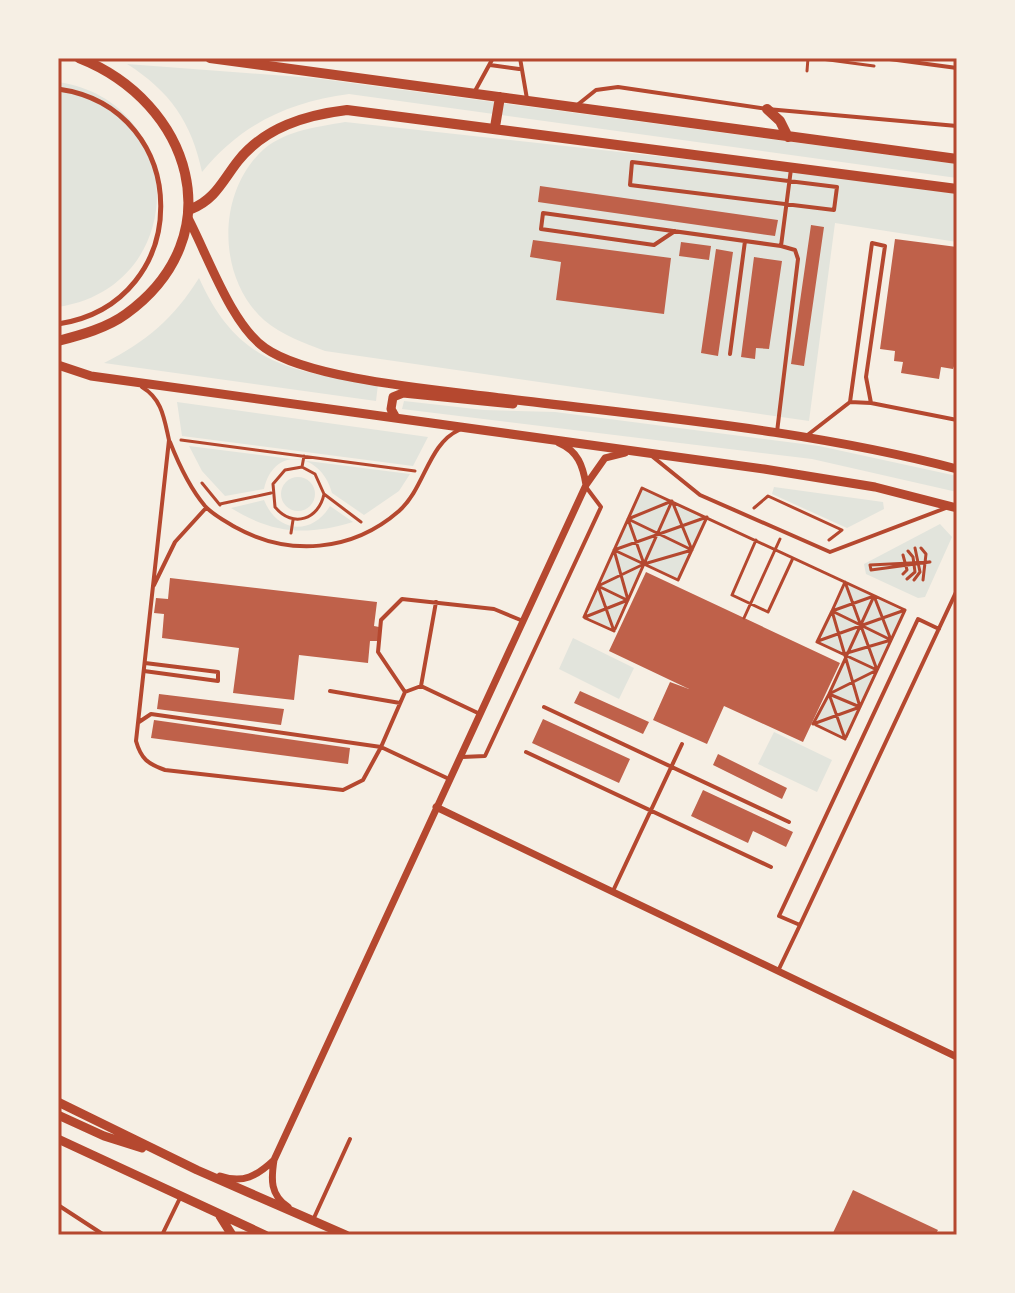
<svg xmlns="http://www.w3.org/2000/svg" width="1015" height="1293" font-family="'Roboto Condensed',sans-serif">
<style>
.green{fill:#e2e4dc}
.building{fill:#bf614a}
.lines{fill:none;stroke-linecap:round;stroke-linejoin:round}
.path{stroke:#b5482f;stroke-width:3}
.service{stroke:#b5482f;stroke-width:4}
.pedestrian{stroke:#b5482f;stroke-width:5}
.minor{stroke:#b5482f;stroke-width:7}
.tertiary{stroke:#b5482f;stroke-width:9}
.secondary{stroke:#b5482f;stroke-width:10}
.neatline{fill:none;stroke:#b5482f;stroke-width:3}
</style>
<rect width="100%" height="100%" fill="#f6efe4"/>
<!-- green -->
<path class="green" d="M127 64 314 78 957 164V178L349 94C289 102 241 124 202 172 192 123 170 91 127 64Z
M58 82C189 101 191 287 58 307Z
M345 122 850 177 957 194V242L835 223 809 421 325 351C305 343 281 335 264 320 217 278 216 192 264 149 287 130 317 127 345 122Z
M199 278C238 365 291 372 378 384L376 401 104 363C146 342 174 318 199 278Z
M404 401 484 410 555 412 819 446 957 476V492L812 459 402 409Z
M177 402 428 437 413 466 182 436Z
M189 446 410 474 399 491 364 515 332 493C322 453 274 444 264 489L225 496 202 471Z
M281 494a17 17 0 1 1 34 0a17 17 0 1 1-34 0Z
M774 487 883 502 884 509 847 528 772 494Z
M642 488 707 517 678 578 643 563 613 629 586 617Z
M264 500C277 533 312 536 330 506L353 522C306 536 273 534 231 508Z
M940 524 952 537 925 597 918 598 866 574 864 564Z
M845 583 903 611 844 738 815 724 847 655 818 641Z
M573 638 634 668 619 699 559 669Z
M774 732 832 760 817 792 758 764Z"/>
<!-- building -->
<path class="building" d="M540 186 778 220 775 236 538 202Z
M811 225 824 227 804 366 791 364Z
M895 239 957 247V358L953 369 941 367 939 379 901 373 903 362 894 361 895 351 880 349Z
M533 240 671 258 664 314 556 300 561 262 530 257Z
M681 242 711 246 709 260 679 256Z
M716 249 733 252 718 356 701 353Z
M754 257 782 261 769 349 756 348 755 359 741 357Z
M646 572 840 663 803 742 724 706 707 744 653 720 670 682 689 689 609 651Z
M170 578 377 602 374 626 379 627 378 641H370L368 663 299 655 294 700 233 693 239 648 162 638 164 614 154 613 156 598 168 599Z
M580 691 649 722 643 734 574 703Z
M159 694 284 709 281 725 157 709Z
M543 719 630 759 619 783 532 743Z
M154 720 350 748 348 764 151 738Z
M718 754 787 788 782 799 713 765Z
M703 790 793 832 786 847 753 831 748 843 691 816Z
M853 1190 938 1230 935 1235H858L851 1232 849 1235H832Z"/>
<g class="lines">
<!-- path -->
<path class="path" d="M814 58 874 66
M807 71 808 58
M181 440 415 471
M304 456 302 467 285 470 273 484 275 507C293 529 319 519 324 494
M302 467 315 474 324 494 361 522
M202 483 220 505
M220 504 271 493
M754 508 768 496 842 530 829 540
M628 519 692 550
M291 533 293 520
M756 540 732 595 768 612 793 558
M921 548 926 554 923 580
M614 550 678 580 707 517
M903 555 907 570 903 574
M930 562 871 570 870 565Z
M644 564 628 519 672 501 692 550
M907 579 915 572 913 557 908 551
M914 580 920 572 915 548
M845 582 877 670 829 694 845 739
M598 586 627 600
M832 611 845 582
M584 617 642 488 905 610
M585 617 628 600 614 550 707 517
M585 618 614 631
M744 618 780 539
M615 629 672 501
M614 631 598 586 644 564 692 550
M818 641 905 610
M877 670 817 642 832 611 889 639
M829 694 874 596
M813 724 860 707 832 611 874 596 891 640 847 653
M813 724 829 694 860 707
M816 725 845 739
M846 737 905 610"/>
<!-- service -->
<path class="service" d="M520 58 527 99
M882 58 957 68
M490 65 519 69
M475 91 493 58
M576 106 596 90 618 87 767 109 957 126
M632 162 837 187 834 210 630 185Z
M675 231 654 245 541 229 543 213 781 246 791 169
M730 354 745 241
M850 402 872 243 885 246 866 377 871 403 957 420
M777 432 798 259 795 250 781 246
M805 437 850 402 871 403
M170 442C179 465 189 487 205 506 213 515 225 521 235 527 289 557 352 552 399 511 425 488 428 444 459 430
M653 457 700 495 830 552 946 508
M154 585 175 542 206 508
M436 602 421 686 405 692 381 747 449 779
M144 671 218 681V672L145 663
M421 686 480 714
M330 691 400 703
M405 692 378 652 381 620 402 599 494 609 523 621
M544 707 789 822
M139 722 151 714 381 747 363 780 343 790 165 770C148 764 141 759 136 741L169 440C164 418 162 399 142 387
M526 752 771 867
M462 757 485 756 601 507 586 487
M613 891 682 744
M800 925 957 590
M778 971 800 925 779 916 918 619 939 629
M58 1205 104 1235
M313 1220 350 1139
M162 1235 180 1198"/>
<!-- pedestrian -->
<path class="pedestrian" d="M58 89C194 108 196 303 58 324"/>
<!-- minor -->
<path class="minor" d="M559 443C578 451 583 466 586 485L605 458 625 453
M436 807 957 1057
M274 1160 586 485
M220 1176C243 1184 257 1176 274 1160 271 1179 270 1195 288 1207"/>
<!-- tertiary -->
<path class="tertiary" d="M188 218C208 256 231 324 265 348 310 380 442 390 501 398 653 417 809 430 957 469
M58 365 91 376 764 469 875 487 957 508
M396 418 391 409 393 397 403 393 513 404
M58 1102 197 1170 346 1235
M58 1115 104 1136 142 1148
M58 1139 265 1235
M220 1216 232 1235"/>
<!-- secondary -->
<path class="secondary" d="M210 58 957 159
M767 109 780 121 788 137
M495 127 500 97
M191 209C215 200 223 180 238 161 265 127 306 115 347 110L957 189
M58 341C81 335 107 328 126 314 234 236 191 102 79 58"/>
</g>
<!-- border -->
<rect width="1015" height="1293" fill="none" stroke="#f6efe4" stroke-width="120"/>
<rect x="60" y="60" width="895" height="1173" class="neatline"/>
</svg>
